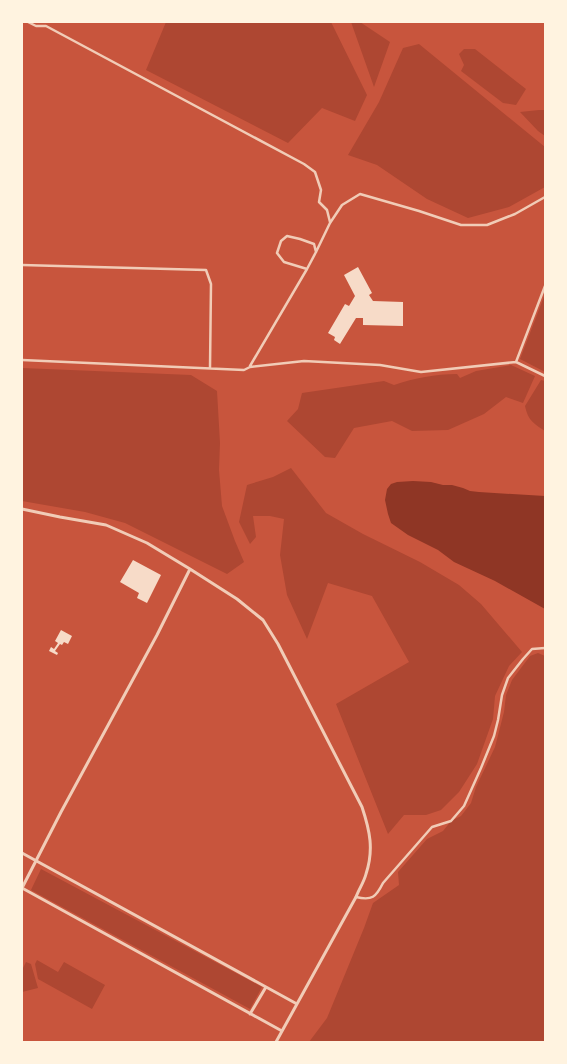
<svg xmlns="http://www.w3.org/2000/svg" width="567" height="1064" font-family="Rubik,sans-serif">
<style>
.green{fill:#ae4732}
.water{fill:#8f3625}
.building{fill:#f7dbc8}
.lines{fill:none;stroke-linecap:round;stroke-linejoin:round}
.minor{stroke:#f1ccb7;stroke-width:2.5}
.tertiary{stroke:#f1ccb7;stroke-width:3}
</style>
<rect width="100%" height="100%" fill="#c8553d"/>
<!-- green -->
<path class="green" d="M166 22H331L367 95 355 121 322 108 288 143 146 70Z
M351 22H360L390 42 374 87Z
M419 44 545 147V187L509 207 468 218 427 199 377 165 348 155 379 102 403 48Z
M464 49H475L526 89 516 105 503 103 461 71 464 65 459 54Z
M539 110H545V136L538 131 520 112Z
M545 294V372L520 359Z
M511 365 535 376 523 403 506 397 484 414 448 430 412 431 392 421 354 428 335 458 325 457 287 421 298 409 302 393 384 381 394 385C415 378 435 374 457 374L460 378 476 371Z
M22 368 191 375 217 391 220 443 219 470 222 506 235 541 244 562 227 574 125 523 85 512 22 501Z
M541 380 545 381V431C533 423 528 420 525 406Z
M291 468 326 513 363 534 420 562 459 585 481 604 522 652 509 666 495 696 493 719 477 764 459 792 441 810 426 815H404L388 834 336 704 409 662 372 596 328 583 307 639 287 595 280 555 284 519 270 516H253L256 537 250 544 239 522 247 485 273 477Z
M538 653 545 656V1042H309L327 1018 364 928 373 903 399 885 398 872 427 839 443 831 451 821 461 816 471 803 476 787 495 747 504 712 506 695 512 680 530 656Z
M41 869 262 987 250 1009 31 890Z
M37 960 58 972 64 962 105 985 92 1009 38 979 35 964Z
M26 962 31 964 38 988 22 992V970Z"/>
<!-- water -->
<path class="water" d="M413 481 431 482 443 485H452L463 488 470 491 479 492 545 496V609L495 581 454 562 438 550 408 535 391 523 388 514 385 500 387 489 391 484 397 482Z"/>
<!-- building -->
<path class="building" d="M358 267 372 293 369 295 373 301 403 302V326L363 325V318H356L340 344 334 340 335 337 328 333 345 304 349 306 355 296 344 275Z
M133 560 161 575 147 603 137 598 139 593 120 582Z
M61 630 72 636 68 644 64 642 62 645 60 644 55 651 58 653 57 655 49 651 51 647 54 649 58 643 55 641Z"/>
<g class="lines">
<!-- minor -->
<path class="minor" d="M28 22 36 26H46L304 164 315 172 321 190 319 202 327 210 330 222
M22 265 206 270 211 284 210 368
M307 269 284 262 277 253 281 241 287 236 300 239 314 244 316 252
M22 360 244 370 250 367 304 361 380 365 421 372 516 362 545 376
M516 362 545 286
M250 366 307 269 316 252 330 223 342 205 360 194 419 211 461 225H487L515 214 545 197
M356 897C372 901 376 897 383 883L432 827 451 821 464 806 481 768 494 736 498 720 502 695 508 678 523 659 532 649 545 648"/>
<!-- tertiary -->
<path class="tertiary" d="M22 509 60 517 106 525 147 543 190 569 237 599 263 620 278 644 362 807C370 831 374 850 366 874 364 882 359 889 356 897L276 1042
M22 853 297 1004
M22 888 61 812 157 635 190 569
M22 888 282 1031
M250 1014 266 987"/>
</g>
<!-- border -->
<rect width="567" height="1064" fill="none" stroke="#fff3e0" stroke-width="46"/>
</svg>
